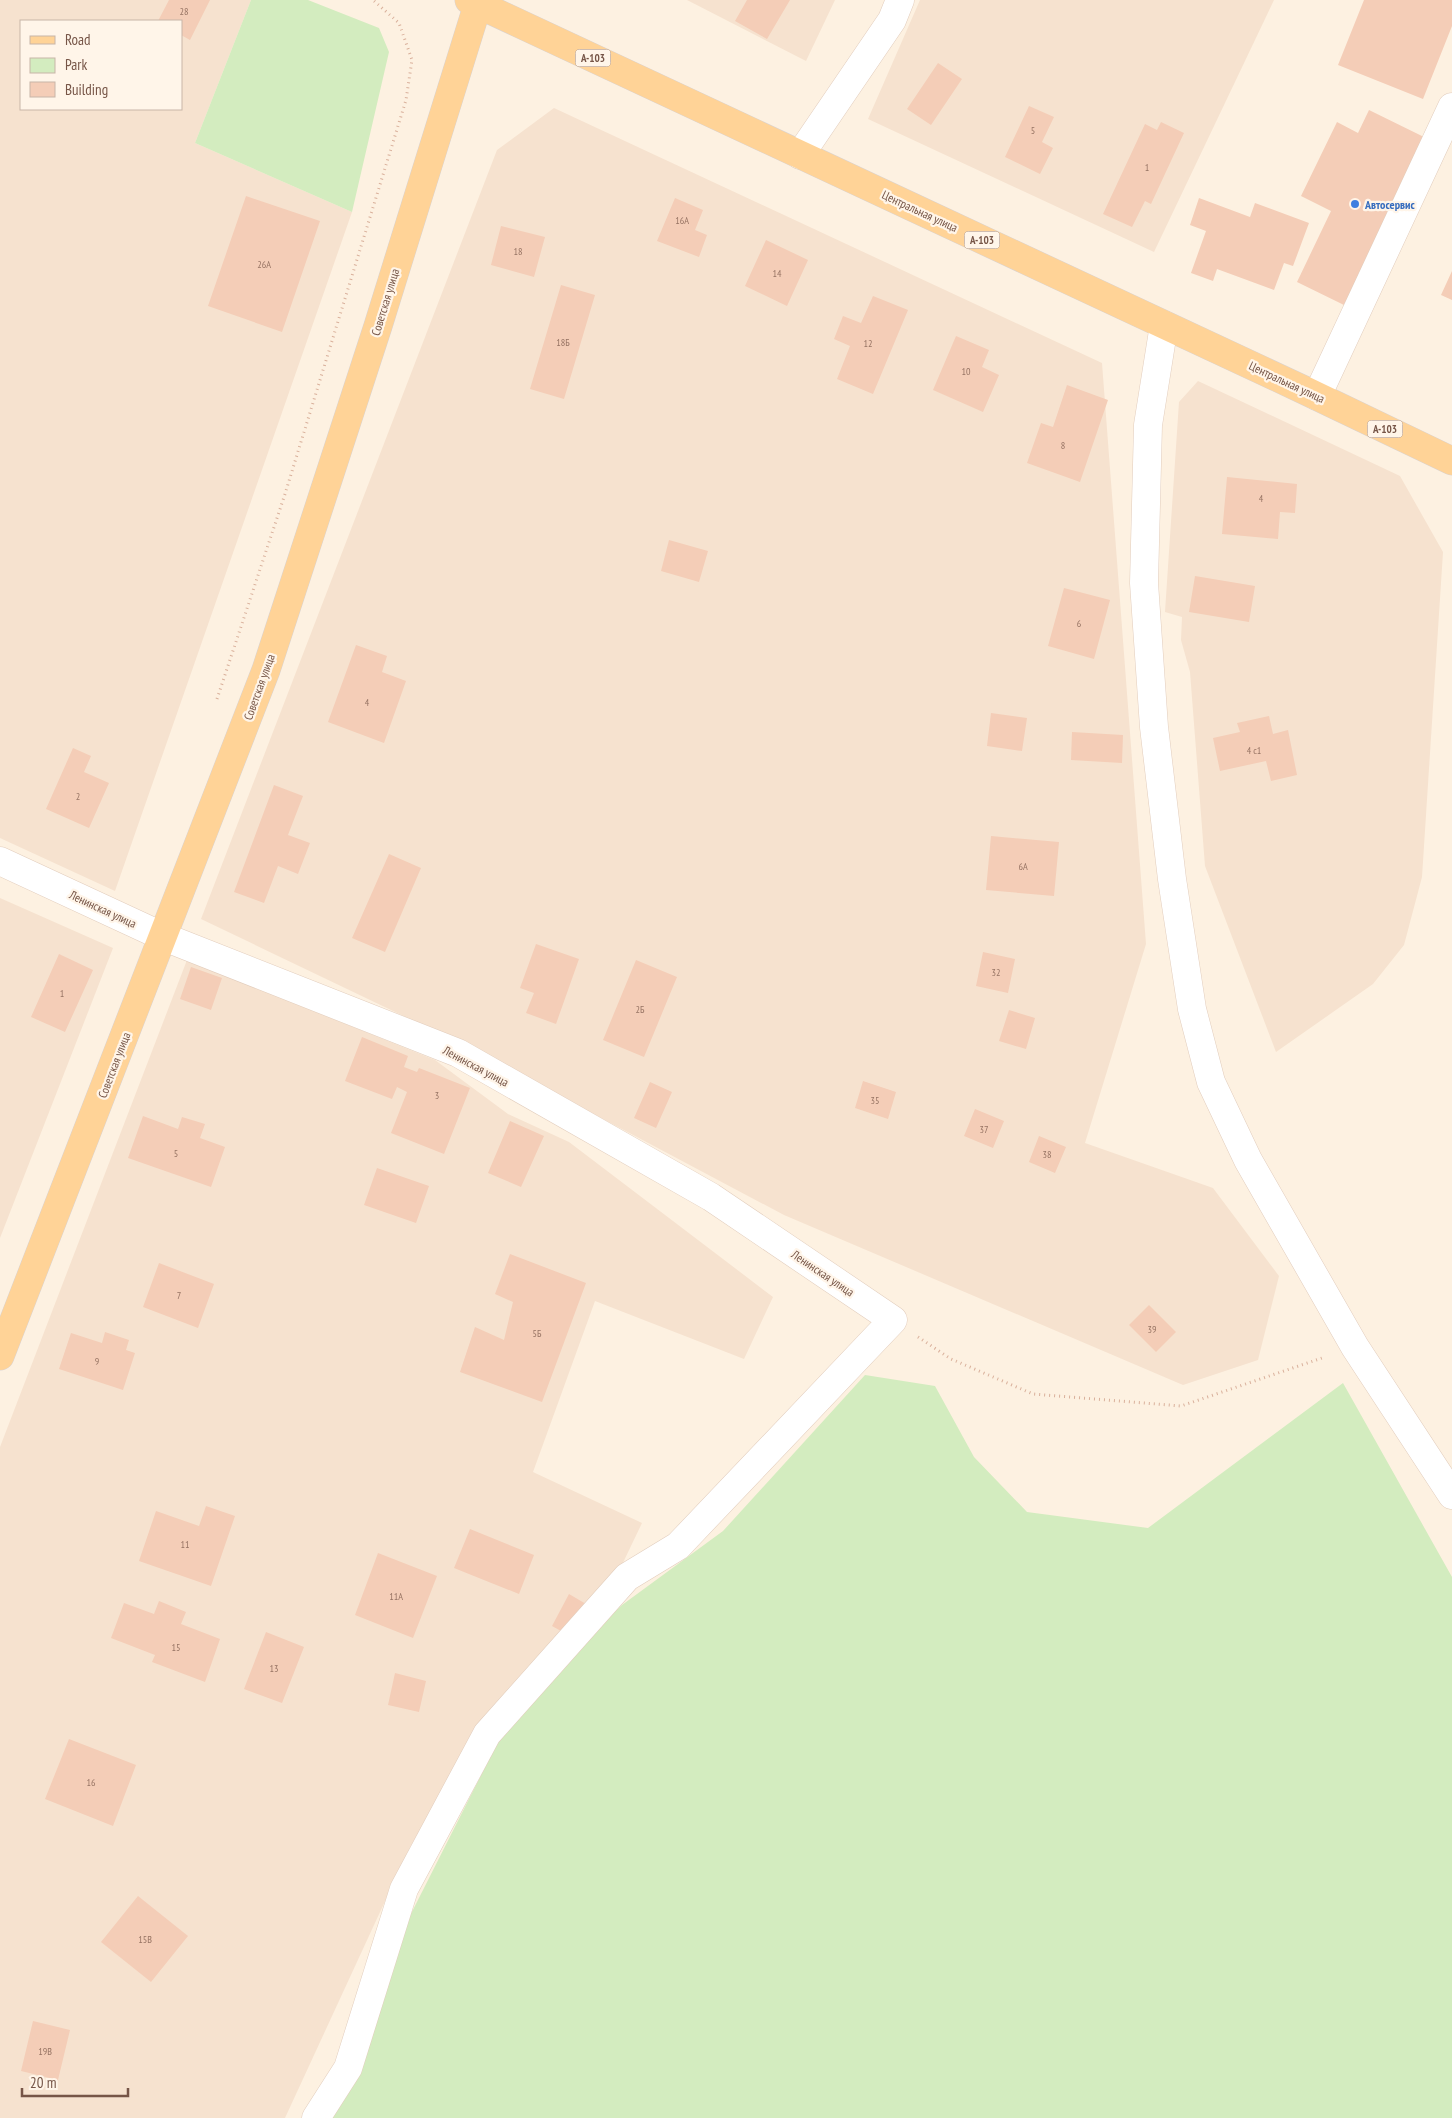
<svg xmlns="http://www.w3.org/2000/svg" width="1452" height="2118" font-family="'PT Sans Narrow',sans-serif">
<style>
.residential{fill:#f6e2cf;fill-rule:evenodd}
.green{fill:#d3ecbf}
.building{fill:#f4cdb7}
.lines{fill:none;stroke-linecap:round;stroke-linejoin:round}
.minor-casing{stroke:#e2cdbd;stroke-width:29}
.major-casing{stroke:#dbd3cf;stroke-width:29}
.path{stroke:#d9b09b;stroke-width:3;stroke-dasharray:1 4;stroke-linecap:butt}
.minor{stroke:#fff;stroke-width:28}
.major{stroke:#ffd397;stroke-width:28}
.shop-dot{fill:#3f7fe0;stroke:#fff5e9;stroke-width:2}
.labels{text-anchor:middle;dominant-baseline:central;stroke-width:4.5;stroke-linejoin:round;paint-order:stroke}
.number-label{font-size:10px;fill:#967363}
.shield{fill:#fff5e9;stroke:#9f8578;stroke-width:1}
.shield-label{font-size:11px;font-weight:bold;fill:#765547}
.shop-label{font-size:12px;font-weight:bold;fill:#366cbe;stroke:#fff5e9;text-anchor:start}
.street-label{font-size:12px;fill:#765547;stroke:#fff5e9}
</style>
<rect width="100%" height="100%" fill="#fdf1e1"/>
<!-- residential -->
<path class="residential" d="M0 0H251L195 143 352 212 115 891 0 838ZM21 21H181V109H21Z
M687 0H835L806 61Z
M920 0H1274L1154 252 868 119Z
M554 108 1102 363 1146 944 1085 1143 1213 1188 1279 1276 1258 1360 1183 1385 784 1215 462 1044 201 919 497 150Z
M1198 381 1400 476 1443 552 1422 877 1404 945 1373 984 1276 1052 1205 866 1190 672 1181 640 1182 617 1165 612 1179 402Z
M0 898 113 948 0 1238Z
M187 960 435 1060 508 1114 569 1142 773 1297 744 1359 595 1301 533 1472 642 1523 608 1594 488 1717 410 1847 285 2118H0V1447Z"/>
<!-- green -->
<path class="green" d="M251 0H308L379 28 389 52 352 212 195 143Z
M865 1375 935 1386 974 1457 1027 1512 1148 1528 1343 1383 1452 1577V2118H312L373 1989 520 1698 622 1605 723 1531Z"/>
<!-- building -->
<path class="building" d="M169 0H210L190 40 181 35V21H158Z
M747 0H790L767 39 735 21Z
M1364 0H1452V26L1423 99 1338 65Z
M938 63 962 79 931 125 907 109Z
M1029 106 1054 117 1042 142 1053 148 1040 174 1005 157Z
M1369 110 1426 138 1344 305 1297 282 1331 211 1301 196 1337 122 1358 133Z
M1161 122 1184 133 1151 204 1145 201 1132 227 1103 214 1145 124 1157 130Z
M246 196 320 221 282 332 208 306Z
M675 198 703 210 695 230 707 235 699 257 657 241Z
M1199 198 1250 217 1255 203 1309 223 1293 266 1284 263 1274 290 1217 269 1213 281 1191 273 1206 231 1190 225Z
M501 226 545 237 534 277 491 265Z
M766 240 808 260 787 306 745 286Z
M1452 271V300L1441 295Z
M561 285 595 295 564 399 530 389Z
M873 296 908 310 873 394 837 379 850 346 834 339 843 316 861 323Z
M956 336 989 350 982 367 999 375 983 412 933 390Z
M1067 385 1108 400 1080 482 1027 463 1041 423 1053 427Z
M1227 477 1297 484 1295 513 1280 512 1278 539 1222 534Z
M669 540 708 551 699 582 661 571Z
M1195 576 1255 586 1249 622 1189 612Z
M1064 588 1110 600 1094 659 1048 646Z
M356 645 387 656 382 672 406 681 384 743 328 722Z
M991 713 1027 718 1022 751 987 746Z
M1269 716 1273 734 1288 730 1297 775 1271 781 1266 761 1220 771 1213 738 1240 732 1237 723Z
M1072 732 1123 735 1122 763 1071 760Z
M73 748 91 756 84 772 109 783 89 828 46 809Z
M274 785 303 796 288 835 310 843 298 874 278 866 264 903 234 892Z
M991 836 1059 842 1054 896 986 890Z
M389 854 421 868 385 952 352 938Z
M536 944 579 959 556 1024 526 1013 534 993 520 988Z
M983 952 1015 959 1008 993 976 986Z
M59 954 93 970 65 1032 31 1017Z
M636 960 677 977 644 1057 603 1040Z
M191 967 222 978 211 1010 180 999Z
M1009 1010 1035 1018 1026 1049 999 1041Z
M362 1037 408 1056 404 1067 417 1072 419 1068 470 1088 444 1154 391 1133 407 1092 397 1087 392 1099 345 1081Z
M863 1081 896 1092 888 1119 855 1108Z
M650 1082 672 1092 656 1128 634 1118Z
M975 1109 1004 1121 993 1148 964 1136Z
M143 1116 178 1129 182 1117 205 1124 200 1138 225 1147 211 1187 128 1158Z
M510 1121 544 1136 521 1187 488 1173Z
M1039 1136 1066 1147 1055 1173 1029 1162Z
M377 1168 429 1186 416 1223 364 1205Z
M510 1254 586 1283 542 1402 460 1372 475 1327 504 1340 513 1302 495 1294Z
M159 1263 214 1284 198 1328 143 1307Z
M1149 1305 1176 1332 1156 1352 1129 1325Z
M105 1332 129 1340 126 1350 135 1353 123 1390 59 1369 71 1333 102 1343Z
M206 1506 235 1516 211 1586 139 1561 156 1511 199 1526Z
M470 1529 534 1555 519 1594 454 1568Z
M378 1553 437 1576 413 1638 355 1615Z
M569 1594 586 1604 570 1636 552 1626Z
M159 1601 186 1612 181 1624 220 1639 205 1682 152 1662 155 1655 111 1638 124 1603 154 1614Z
M266 1632 304 1647 282 1703 244 1689Z
M395 1673 426 1681 419 1712 388 1705Z
M69 1739 136 1765 113 1826 45 1799Z
M138 1896 188 1936 151 1982 101 1942Z
M33 2021 70 2030 58 2080 21 2071Z"/>
<g class="lines">
<defs>
<path id="minor" d="M800 155 892 20 900 0
M1164 325 1148 425 1144 583 1154 727 1172 879 1192 1009 1211 1082 1248 1160 1355 1347 1452 1495
M1317 396 1452 107
M0 861 164 937 458 1053 711 1197 893 1320 678 1546 627 1577 487 1734 404 1889 348 2068 316 2118"/>
<path id="major" d="M469 0 1304 390 1452 461
M0 1356 266 670 378 326 478 4"/>
</defs>
<!-- minor casing -->
<use href="#minor" class="minor-casing"/>
<!-- major casing -->
<use href="#major" class="major-casing"/>
<!-- path -->
<path class="path" d="M217 699 285 494 406 100 412 60 399 23 373 0
M918 1337 951 1359 1033 1394 1181 1406 1325 1357"/>
<!-- minor -->
<use href="#minor" class="minor"/>
<!-- major -->
<use href="#major" class="major"/>
</g>
<!-- markers -->
<circle class="shop-dot" cx="1355" cy="204" r="5"/>
<g class="labels">
<!-- number labels -->
<g class="number-label">
<text x="184" y="11">28</text>
<text x="1033" y="130">5</text>
<text x="1147" y="167">1</text>
<text x="682" y="220">16А</text>
<text x="518" y="251">18</text>
<text x="264" y="264">26А</text>
<text x="777" y="273">14</text>
<text x="563" y="342">18Б</text>
<text x="868" y="343">12</text>
<text x="966" y="371">10</text>
<text x="1063" y="445">8</text>
<text x="1261" y="498">4</text>
<text x="1079" y="623">6</text>
<text x="367" y="702">4</text>
<text x="1254" y="750">4 с1</text>
<text x="78" y="796">2</text>
<text x="1023" y="866">6А</text>
<text x="996" y="972">32</text>
<text x="62" y="993">1</text>
<text x="640" y="1009">2Б</text>
<text x="437" y="1095">3</text>
<text x="875" y="1100">35</text>
<text x="984" y="1129">37</text>
<text x="176" y="1153">5</text>
<text x="1047" y="1154">38</text>
<text x="179" y="1295">7</text>
<text x="1152" y="1329">39</text>
<text x="537" y="1333">5Б</text>
<text x="97" y="1361">9</text>
<text x="185" y="1544">11</text>
<text x="396" y="1596">11А</text>
<text x="176" y="1647">15</text>
<text x="274" y="1668">13</text>
<text x="91" y="1782">16</text>
<text x="145" y="1939">15В</text>
<text x="45" y="2051">19В</text>
</g>
<!-- shield labels -->
<g class="shield">
<rect x="575.5" y="49.5" width="35" height="17" rx="4"/>
<rect x="964.5" y="231.5" width="35" height="17" rx="4"/>
<rect x="1367.5" y="420.5" width="35" height="17" rx="4"/>
</g>
<g class="shield-label">
<text x="593" y="58">А-103</text>
<text x="982" y="240">А-103</text>
<text x="1385" y="429">А-103</text>
</g>
<!-- shop labels -->
<g class="shop-label">
<text x="1365" y="204">Автосервис</text>
</g>
<!-- street labels -->
<g class="street-label">
<text transform="translate(920 211) rotate(25)">Центральная улица</text>
<text transform="translate(385 302) rotate(-73)">Советская улица</text>
<text transform="translate(1287 382) rotate(25)">Центральная улица</text>
<text transform="translate(259 687) rotate(-70)">Советская улица</text>
<text transform="translate(103 909) rotate(25)">Ленинская улица</text>
<text transform="translate(114 1065) rotate(-69)">Советская улица</text>
<text transform="translate(476 1066) rotate(28)">Ленинская улица</text>
<text transform="translate(823 1273) rotate(34)">Ленинская улица</text>
</g>
</g>
<!-- legend -->
<rect x="20" y="20" width="162" height="90" fill="#fff5e9" stroke="#c8b5a8"/>
<rect x="30" y="36" width="25" height="8" fill="#ffd397" stroke="#c8b5a8"/>
<text x="65" y="45" font-size="15" fill="#765547">Road</text>
<rect x="30" y="58" width="25" height="15" fill="#d3ecbf" stroke="#c8b5a8"/>
<text x="65" y="70" font-size="15" fill="#765547">Park</text>
<rect x="30" y="82" width="25" height="15" fill="#f4cdb7" stroke="#c8b5a8"/>
<text x="65" y="95" font-size="15" fill="#765547">Building</text>
<!-- scale -->
<path d="M22 2088v8h106v-8" fill="none" stroke="#765547" stroke-width="2.5"/>
<text x="30" y="2088" font-size="15" fill="#765547" stroke="#fff5e9" stroke-width="4" paint-order="stroke">20 m</text>
</svg>
